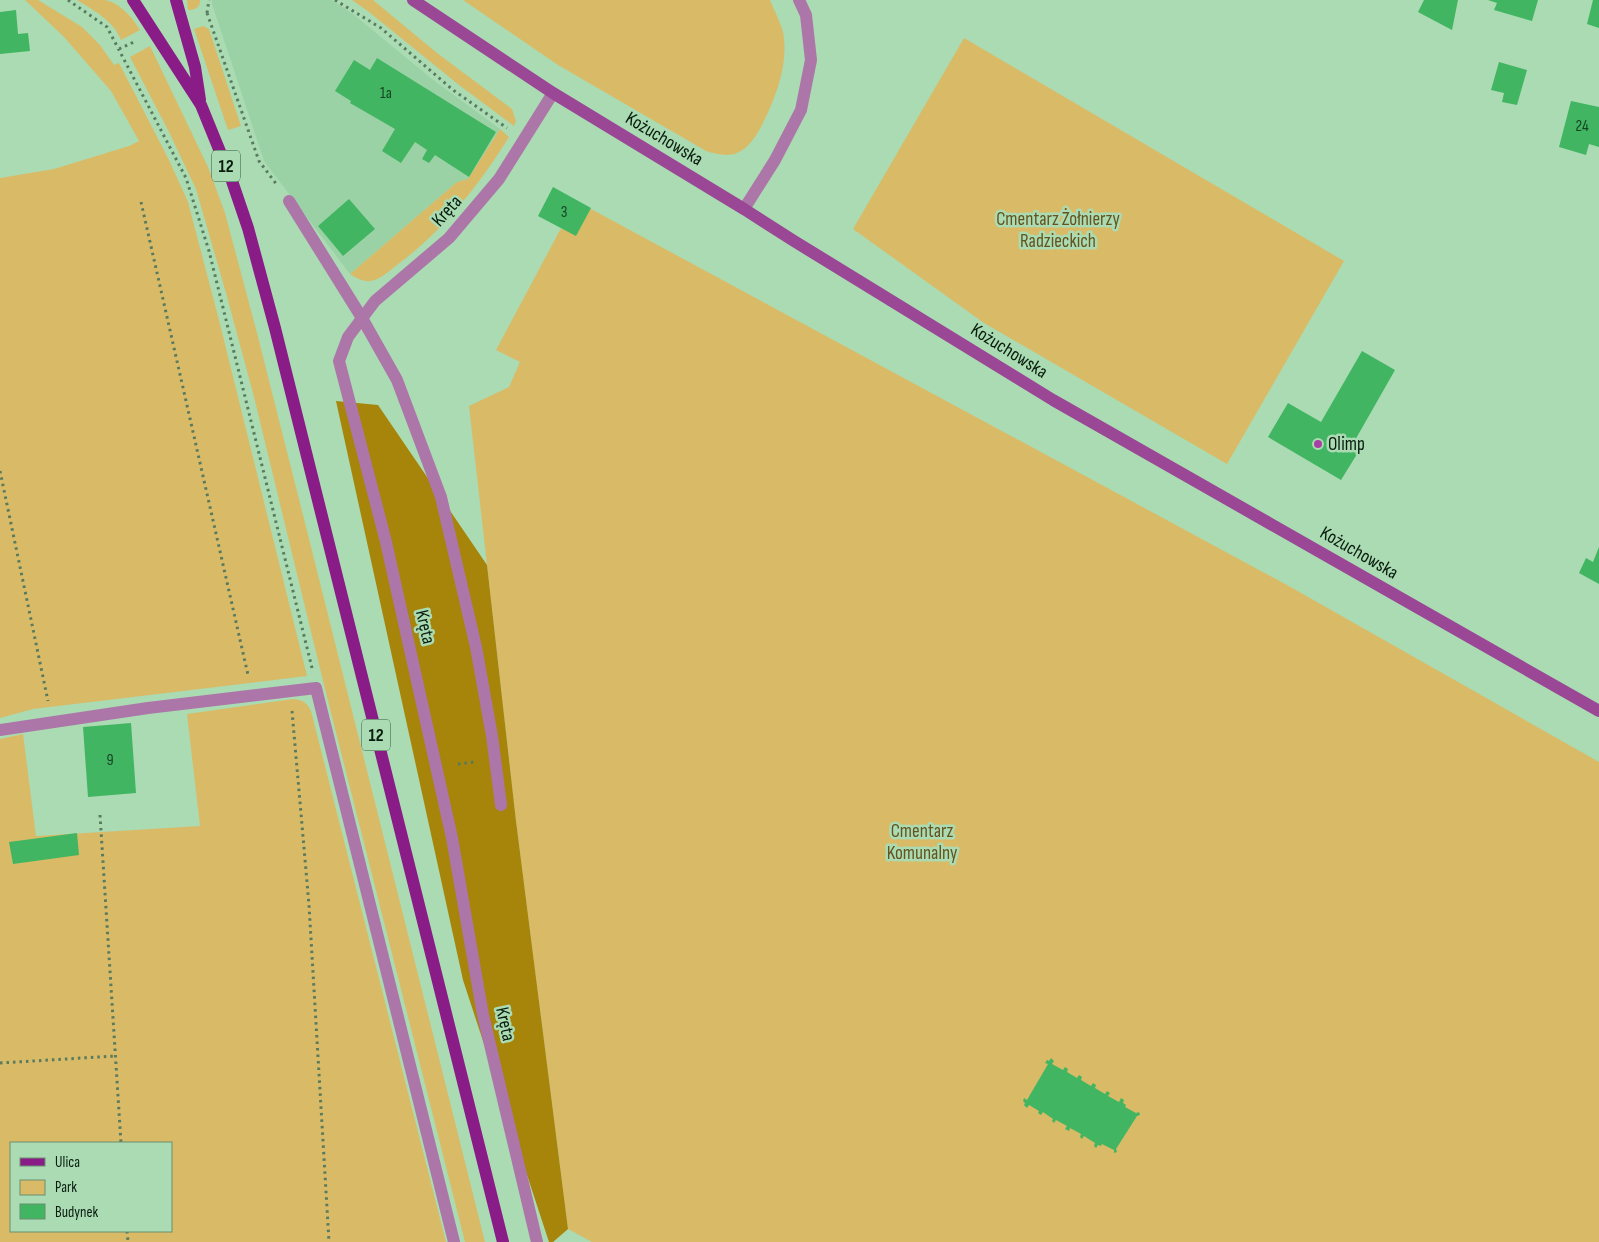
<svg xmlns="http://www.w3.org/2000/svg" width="1599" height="1242" font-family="'Sofia Sans Condensed',sans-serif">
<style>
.built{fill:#9bd2a5}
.green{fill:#d9bb67;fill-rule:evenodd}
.forest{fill:#a7840a}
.building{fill:#41b562}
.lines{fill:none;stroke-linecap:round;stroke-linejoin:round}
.path{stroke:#587a5f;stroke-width:3;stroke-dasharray:2.5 4;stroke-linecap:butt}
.lane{stroke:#ad76a9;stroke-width:12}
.street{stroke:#ad76a9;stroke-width:12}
.secondary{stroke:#9a4795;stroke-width:12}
.primary{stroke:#8a1c87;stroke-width:12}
.poi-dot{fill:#a840a3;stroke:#aadbb3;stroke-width:2}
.labels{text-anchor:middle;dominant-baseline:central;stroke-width:5;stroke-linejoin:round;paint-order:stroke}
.number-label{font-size:16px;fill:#174223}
.shield{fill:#aadbb3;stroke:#395540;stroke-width:1}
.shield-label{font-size:18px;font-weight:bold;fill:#091c0e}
.street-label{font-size:19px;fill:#091c0e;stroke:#aadbb3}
.park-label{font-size:19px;fill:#65521d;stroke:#aadbb3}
.poi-label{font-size:19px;fill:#091c0e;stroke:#aadbb3;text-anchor:start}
</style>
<rect width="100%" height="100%" fill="#aadbb3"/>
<!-- built -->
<path class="built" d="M212 0H332L353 14 432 79 500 129 468 179 457 182 350 274 264 161 212 4Z"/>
<!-- green -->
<path class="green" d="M25 0H38L82 27 100 45 114 65 119 63 169 160 188 202 220 324 307 676 33 709 0 718V178L54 169 129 146 139 141 111 91 64 37Z
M77 0C86 0 96 0 105 0 120 3 133 18 140 30L121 40C114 21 93 10 77 0Z
M187 0H200C201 7 195 10 188 10Z
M352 0H373L437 53 512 109 516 121 514 126 459 85 369 12Z
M463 0H770C774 10 780 21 783 32 789 64 776 97 762 125 756 136 749 148 737 153 727 157 716 154 706 151L558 65Z
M203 26 209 29 241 126 228 130 194 29Z
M964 38 1344 261 1227 464 984 323 853 229Z
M150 46 208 167 225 213 257 333 302 511 485 1242H465L324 685 254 397 226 293 196 189 168 130 130 57Z
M500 129 509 137C479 185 443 231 397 265 389 271 381 279 371 281 363 282 356 278 350 274L457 182 468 179Z
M591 209 1287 585 1599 762V1242H592L568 1229 516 821 469 406 509 387 520 362 496 350 560 230Z
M293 699C302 700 307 702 311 711L446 1242H0V739L23 734 36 836 200 826 187 714ZM11 1143H171V1231H11Z"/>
<!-- forest -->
<path class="forest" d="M336 401 378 405 487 565 516 821 568 1229 553 1242H549L463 980Z"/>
<!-- building -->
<path class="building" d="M1424 0H1458L1452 30 1418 12Z
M1488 0H1538L1532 21 1494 10 1497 3Z
M1593 0H1599V28L1587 24Z
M16 10 18 34 28 33 30 51 0 54V12Z
M377 58 496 132 469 177 435 155 429 163 422 159 427 150 415 142 401 163 382 151 395 129 350 103 351 101 335 91 354 60 370 70Z
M1499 62 1527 70 1517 105 1502 102 1504 93 1491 90Z
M1571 101 1599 107V147L1589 144 1586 155 1559 147Z
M553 187 591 208 576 236 538 216Z
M349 199 375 229 343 256 318 226Z
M1362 351 1395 370 1354 442 1362 446 1341 480 1268 437 1288 403 1321 422Z
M1599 547V584L1579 573 1586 558 1593 562Z
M131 723 136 793 88 797 83 727Z
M77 833 79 855 13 864 9 842Z
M1051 1058 1054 1061 1052 1064 1063 1070 1065 1067 1068 1069 1067 1072 1077 1078 1079 1075 1082 1077 1081 1080 1091 1086 1093 1083 1096 1085 1095 1088 1105 1094 1107 1091 1110 1093 1108 1096 1119 1102 1121 1098 1124 1100 1123 1103 1126 1105 1125 1107 1136 1113 1139 1112 1140 1115 1137 1116 1116 1149 1117 1152 1114 1153V1150L1102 1144 1101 1146 1098 1145 1096 1148 1094 1146 1095 1143 1084 1136 1082 1139 1080 1137 1081 1134 1070 1128 1069 1131 1065 1129 1067 1126 1056 1120 1054 1123 1052 1121 1053 1119 1043 1112 1041 1115 1038 1113 1039 1111 1029 1105 1027 1108 1024 1105 1025 1103 1023 1101 1024 1098 1027 1100 1048 1064 1045 1063 1047 1060 1049 1061Z"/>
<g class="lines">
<!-- path -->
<path class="path" d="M68 0 107 27 186 178 209 251 312 668
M335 0 381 28 453 90 507 128
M207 13 259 161 277 185
M207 13 209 0
M119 49 134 42
M141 202 248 675
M0 471 48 701
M292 711 309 905 329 1242
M458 764 474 762
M100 815 121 1143
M0 1063 115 1056
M127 1231 128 1242"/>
<!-- lane -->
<path class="lane" d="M289 201 362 318 397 380 441 497 476 647 492 736 501 805
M0 730 148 708 316 688 454 1242"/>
<!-- street -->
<path class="street" d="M744 209 775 160 801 110 811 60 806 15 799 0
M537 1242 483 1015 452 838 386 542 339 361 348 337 375 301 449 238 499 179 553 93"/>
<!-- secondary -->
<path class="secondary" d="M413 0 553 93 744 209 794 241 1053 400 1599 711"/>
<!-- primary -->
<path class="primary" d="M133 0 201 105 232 181 248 228 275 328 503 1242
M176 0 195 67 200 100"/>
</g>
<!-- markers -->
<circle class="poi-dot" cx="1318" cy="444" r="5"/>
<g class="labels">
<!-- number labels -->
<g class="number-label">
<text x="386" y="93">1a</text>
<text x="1582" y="126">24</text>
<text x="564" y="212">3</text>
<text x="110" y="760">9</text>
</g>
<!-- shield labels -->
<g class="shield">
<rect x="212" y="150.5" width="28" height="31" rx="4"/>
<rect x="362" y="719.5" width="28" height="31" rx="4"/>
</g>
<g class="shield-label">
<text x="226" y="166">12</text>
<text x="376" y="735">12</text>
</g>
<!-- street labels -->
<g class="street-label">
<text transform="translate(664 139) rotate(31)">Kożuchowska</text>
<text transform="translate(447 211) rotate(-48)">Kręta</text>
<text transform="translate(1009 351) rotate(32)">Kożuchowska</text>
<text transform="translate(1359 553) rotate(30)">Kożuchowska</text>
<text transform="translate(425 627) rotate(77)">Kręta</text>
<text transform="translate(505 1024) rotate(78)">Kręta</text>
</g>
<!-- park labels -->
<g class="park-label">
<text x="1058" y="219">Cmentarz Żołnierzy<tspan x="1058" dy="22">Radzieckich</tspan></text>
<text x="922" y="831">Cmentarz<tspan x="922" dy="22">Komunalny</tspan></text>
</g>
<!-- poi labels -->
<g class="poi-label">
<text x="1328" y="444">Olimp</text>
</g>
</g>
<!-- legend -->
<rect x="10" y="1142" width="162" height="90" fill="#aadbb3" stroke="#6a8f71"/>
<rect x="20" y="1158" width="25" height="8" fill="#8a1c87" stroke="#6a8f71"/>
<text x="55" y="1167" font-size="15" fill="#091c0e">Ulica</text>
<rect x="20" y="1180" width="25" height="15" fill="#d9bb67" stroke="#6a8f71"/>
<text x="55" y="1192" font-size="15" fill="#091c0e">Park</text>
<rect x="20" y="1204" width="25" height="15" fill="#41b562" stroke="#6a8f71"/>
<text x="55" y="1217" font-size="15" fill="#091c0e">Budynek</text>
</svg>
